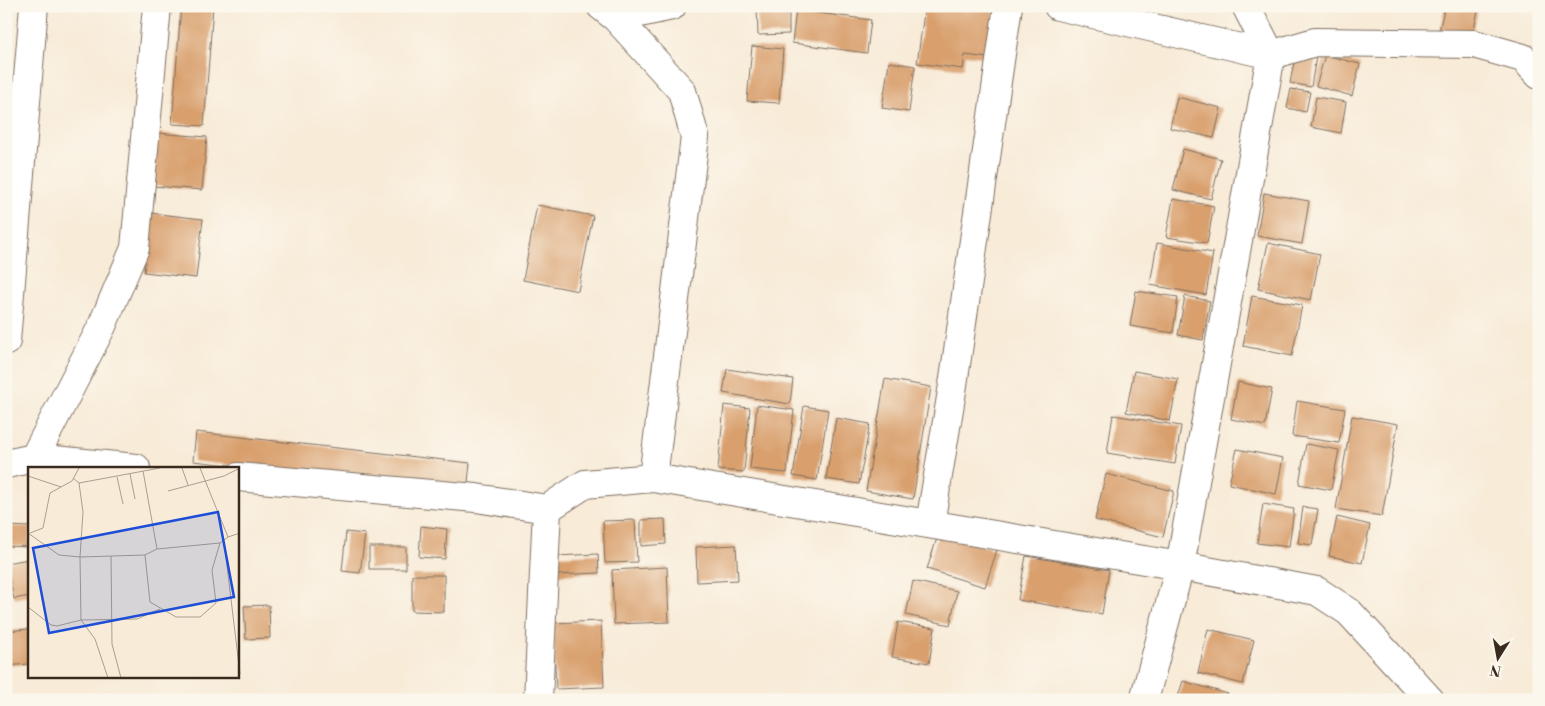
<svg xmlns="http://www.w3.org/2000/svg" width="1545" height="706" font-family="'Libre Bodoni',serif">
<style>
.building{fill:#d9a06e}
.lines{fill:none;stroke-linecap:round;stroke-linejoin:round}
.minor-casing{stroke:#7d6e5f;stroke-width:30}
.minor{stroke:#fff;stroke-width:28}
.inset-road{fill:none;stroke:#ac9e8e;stroke-width:1}
.view{fill:#1d4ed8;fill-opacity:0.15;stroke:#1d4ed8;stroke-width:2.5}
.inset-edge{fill:none;stroke:#3b2a1e;stroke-width:2.5}
</style>
<rect width="100%" height="100%" fill="#fbf7ec"/>
<filter id="ink" filterUnits="userSpaceOnUse"><feTurbulence type="fractalNoise" baseFrequency=".02" numOctaves="2"/><feDisplacementMap in="SourceGraphic" scale="10" xChannelSelector="R" yChannelSelector="G"/><feConvolveMatrix kernelMatrix="1 2 1 2 8 2 1 2 1" color-interpolation-filters="sRGB"/></filter>
<filter id="wash" filterUnits="userSpaceOnUse"><feTurbulence type="fractalNoise" baseFrequency=".0096" numOctaves="4" result="noise"/><feDisplacementMap in="SourceGraphic" scale="20" xChannelSelector="R" yChannelSelector="G"/><feGaussianBlur stdDeviation="1.12" result="paint"/><feColorMatrix in="noise" values="0 0 0 0 0 0 0 0 0 0 0 0 0 0 0 0 0 1.4 0 .05"/><feComposite in="paint" operator="in"/></filter>
<g filter="url(#wash)">
<rect width="100%" height="100%" fill="#f8ebd8"/>
<g id="blocks">
<!-- building -->
<path class="building" d="M181 6H213L204 126 172 124Z
M757 6H789V34L758 35Z
M925 6H962L994 11 988 58 965 55 963 69 917 63Z
M1445 6H1479L1472 38 1439 31Z
M796 10 871 20 867 53 792 43Z
M752 46 783 49 779 103 747 101Z
M1296 52 1316 56 1311 87 1290 83Z
M1325 55 1360 64 1352 96 1316 86Z
M889 62 915 66 909 112 882 108Z
M1291 89 1310 92 1306 112 1287 108Z
M1177 97 1221 108 1214 138 1170 128Z
M1316 97 1346 102 1341 133 1311 127Z
M157 133 207 137 202 190 153 186Z
M1183 149 1221 159 1211 199 1173 190Z
M1264 193 1309 201 1302 244 1257 236Z
M1173 199 1214 206 1207 243 1166 237Z
M537 205 593 216 578 291 523 280Z
M150 213 203 219 196 278 144 272Z
M1157 243 1213 253 1206 295 1150 285Z
M1268 243 1320 254 1311 300 1258 289Z
M1136 291 1178 297 1173 333 1130 326Z
M1185 296 1210 301 1203 340 1178 335Z
M1252 296 1302 305 1292 356 1243 346Z
M727 369 793 379 790 404 723 393Z
M1134 371 1178 379 1170 421 1126 412Z
M885 379 931 387 913 499 866 491Z
M1238 382 1272 389 1265 426 1231 419Z
M1297 401 1345 409 1339 443 1292 436Z
M724 405 750 408 744 472 718 470Z
M757 405 794 410 787 473 750 469Z
M804 406 828 410 817 480 793 476Z
M1113 415 1181 426 1175 464 1107 453Z
M1352 416 1398 424 1382 516 1336 509Z
M836 418 870 424 859 484 826 479Z
M196 432 470 463 467 492 193 461Z
M1306 444 1339 450 1331 490 1299 484Z
M1237 449 1283 458 1276 494 1229 484Z
M1106 474 1174 491 1163 537 1095 520Z
M1263 504 1294 509 1289 547 1257 543Z
M1303 507 1318 509 1312 545 1298 543Z
M1337 517 1370 525 1362 563 1329 556Z
M665 519 666 544 641 546V520Z
M635 520 637 562 605 563 603 521Z
M6 526 29 527V547L6 546Z
M421 526 447 529 445 559 419 557Z
M346 532 365 534 360 573 342 571Z
M939 532 997 550 985 587 927 569Z
M736 545 738 580 697 582 696 547Z
M369 547H406V569H369Z
M598 554 599 573 556 575 555 556Z
M1026 556 1109 570 1102 614 1018 600Z
M29 559V596L14 599 6 563Z
M667 567 669 622 614 624 612 570Z
M412 575H444V612L412 611Z
M913 581 957 591 950 625 906 615Z
M6 585H9L11 608 6 609Z
M269 605 270 638 246 639 244 606Z
M601 621 604 687 556 689 553 623Z
M898 622 935 628 929 663 892 657Z
M29 629V664L6 666V631Z
M1208 629 1254 640 1243 684 1198 673Z
M1183 681 1228 694 1226 700H1177Z"/>
</g>
</g>
<g filter="url(#ink)">
<use href="#blocks" fill-opacity="0" stroke="#7d6e5f" stroke-width="1"/>
<g class="lines">
<defs>
<path id="minor" d="M601 6 616 18 682 91 695 137 653 478
M1058 6 1271 55 1315 42 1474 44 1523 58 1539 75
M1246 6 1271 55 1180 566 1317 591 1349 612 1430 700
M616 18 672 6
M6 341 34 6
M34 458 102 326 135 248 157 6
M6 464 34 458 136 468
M238 477 476 498 547 509 585 484 653 478 1180 566 1144 700
M930 524 953 385 1008 6
M538 700 547 509"/>
</defs>
<!-- minor casing -->
<use href="#minor" class="minor-casing"/>
<!-- minor -->
<use href="#minor" class="minor"/>
</g>
</g>
<!-- overview -->
<g transform="translate(28 467)">
<rect width="211" height="211" fill="#f8ebd8"/>
<path class="inset-road" d="M154 1 160 18M172 1 200 70 212 66M115 4 129 82M102 7 107 32M0 9 33 20M89 10 95 37M45 11 51 16 55 45 52 90 117 88 129 82 192 76 200 70M51 16 132 1M140 24 196 9 212 1M0 66 31 88 52 90 53 153 67 172 80 211M2 66 15 61 22 26 44 14 51 1M196 74 212 207M117 88 122 135 148 150H172L188 136 184 103 192 76M83 89 84 177 93 211M0 140 23 158 29 159 53 153 109 152 132 142"/>
<path class="view" d="M190 45 206 130 21 166 5 81Z"/>
<rect width="211" height="211" class="inset-edge"/>
</g>
<!-- margin -->
<rect width="1545" height="706" fill="none" stroke="#fbf7ec" stroke-width="25"/>
<!-- north arrow -->
<g transform="translate(1498 658) rotate(191)" stroke="#fbf7ec" stroke-width="4" paint-order="stroke">
<path d="M0-4L9 19L0 12L-9 19Z" fill="#3b2a1e"/>
<text y="-8" font-size="14" font-weight="bold" text-anchor="middle" fill="#3b2a1e">N</text>
</g>
</svg>
